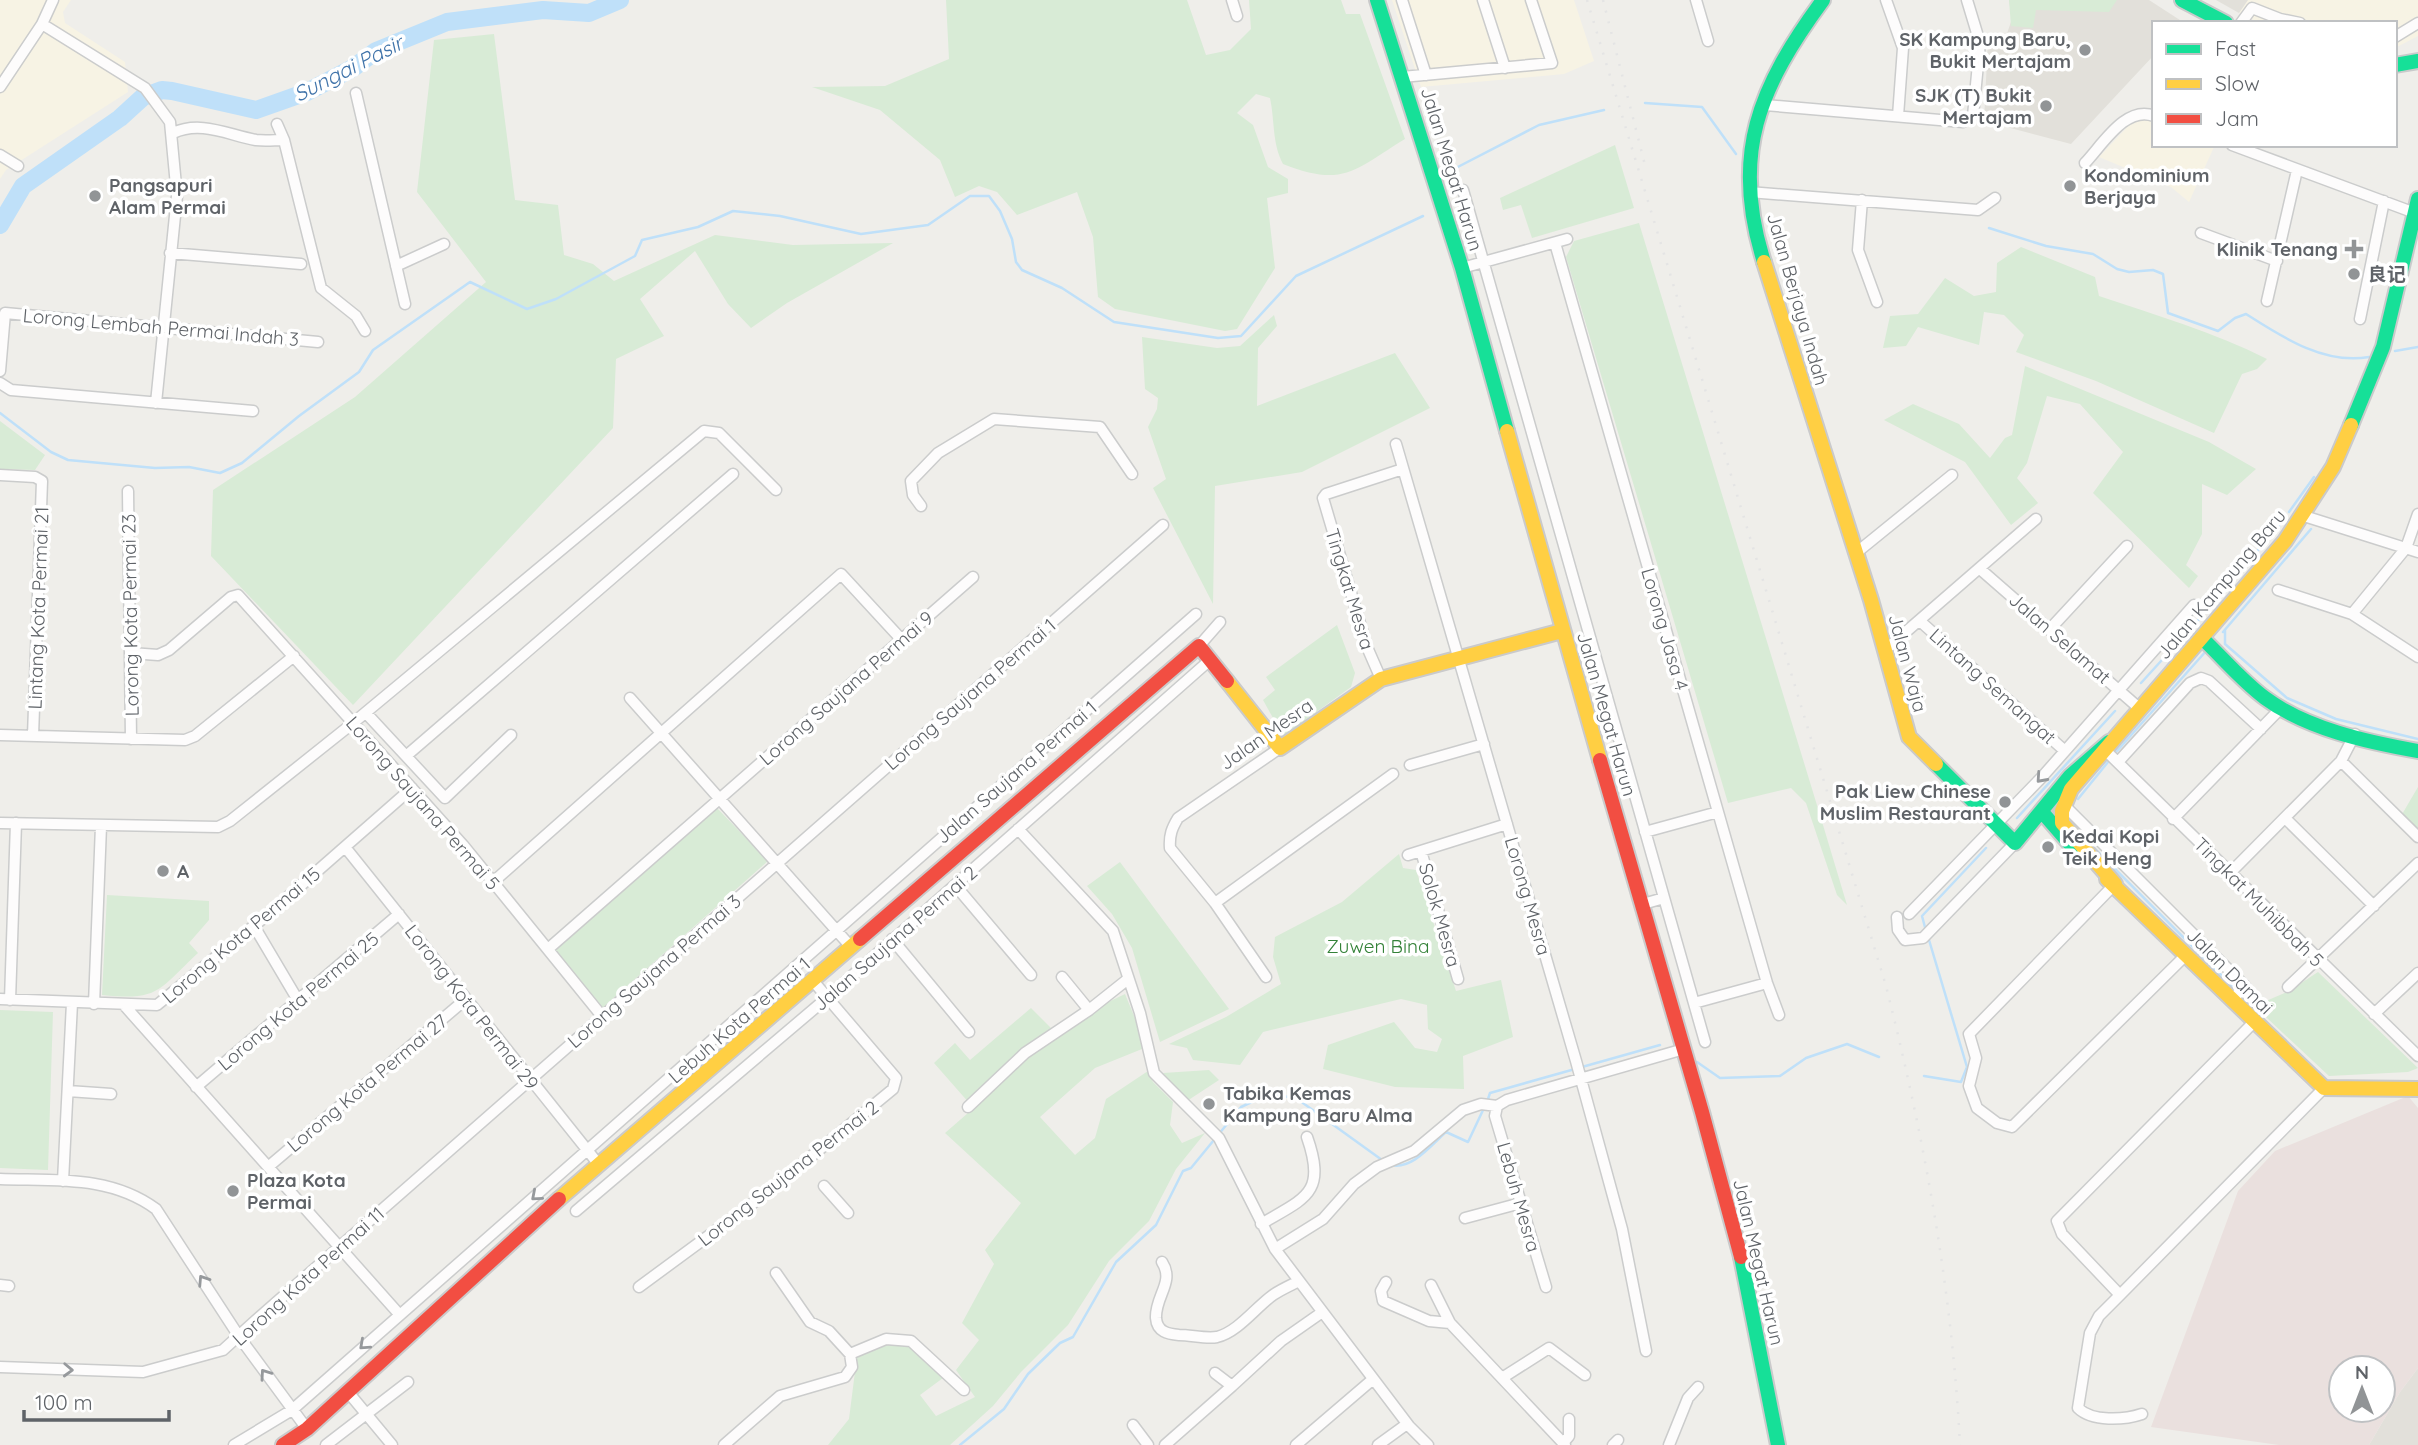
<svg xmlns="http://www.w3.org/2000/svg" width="2418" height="1445" font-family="Quicksand,'Noto Sans SC',sans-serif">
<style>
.commercial{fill:#f7f3e4}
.education{fill:#e2e0da}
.medical{fill:#eae0de;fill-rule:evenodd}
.green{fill:#d8ebd6}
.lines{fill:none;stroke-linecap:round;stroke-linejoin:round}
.stream{stroke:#bfe0f9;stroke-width:2.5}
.river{stroke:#bfe0f9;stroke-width:18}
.street-casing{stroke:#cbcccc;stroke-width:13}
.fast-casing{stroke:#cacacb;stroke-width:18}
.slow-casing{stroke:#cacacb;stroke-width:18}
.jam-casing{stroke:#cacacb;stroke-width:18}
.street{stroke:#fdfcfc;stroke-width:10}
.fast{stroke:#16e098;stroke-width:14}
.slow{stroke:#ffcf43;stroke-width:14}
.jam{stroke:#f24e42;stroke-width:14}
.rail{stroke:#e4e4e4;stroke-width:2.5;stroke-dasharray:2 9;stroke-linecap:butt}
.oneway{stroke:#96999c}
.poi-dot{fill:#919496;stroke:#fff;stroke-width:2.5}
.labels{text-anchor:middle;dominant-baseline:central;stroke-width:7;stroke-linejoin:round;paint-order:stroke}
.poi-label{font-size:19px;font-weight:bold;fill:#5f6368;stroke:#fff;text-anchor:start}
.street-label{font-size:19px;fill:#5f6368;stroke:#fff}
.park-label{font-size:19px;fill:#348238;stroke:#fff}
.water-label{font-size:21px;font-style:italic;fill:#4174aa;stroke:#fff}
</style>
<rect width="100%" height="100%" fill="#efeeea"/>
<!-- commercial -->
<path class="commercial" d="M0 0H71L63 12 65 23 125 62 128 92 6 170 0 179Z
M1392 0H1574L1594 61 1564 74 1421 87Z
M2248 0H2418V36L2395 48V23H2260L2239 13Z
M2145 118 2154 122V145L2214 147 2189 202 2171 187 2099 157 2133 121Z"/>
<!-- education -->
<path class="education" d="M2009 0H2149L2183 22 2154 23V55L2071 144 1984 121 1988 40 2003 45 2012 19Z
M2216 0H2248L2239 13Z
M2418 1368V1445H2369L2400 1392Z"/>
<!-- medical -->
<path class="medical" d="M2408 1096 2418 1108V1368L2400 1392 2369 1445H2279L2151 1427 2238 1191 2275 1151ZM2341 1368H2383V1410H2341Z"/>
<!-- green -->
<path class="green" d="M946 0H1187L1206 55 1230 50 1251 29 1249 0H1341L1346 14H1360L1405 139C1354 170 1344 188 1283 164 1272 143 1275 122 1270 98L1256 94 1237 113 1253 125 1268 167 1288 179V193L1267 198 1275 268 1237 329 1225 331 1115 309 1098 297 1093 237 1077 192 1017 215 997 192 979 186 955 197 940 160 880 110 812 87 885 86 949 59Z
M2009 0H2117L2109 12 2036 10 2033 28 2011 26Z
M494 34 515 200 558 205 564 255 593 264 614 281 715 235 793 245 893 243 787 303 751 328 728 304 695 251 640 299 664 336 616 359 613 428 353 705 211 556 213 490 355 397 486 282 417 192 434 40Z
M1615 145 1634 208 1532 238 1521 205 1503 210 1500 198Z
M1639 223 1820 815 1847 905 1837 895 1806 803 1791 788 1728 803 1566 257 1574 241Z
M2021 247 2095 277 2099 296C2155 315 2214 332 2267 359L2257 369 2242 374 2214 433 2096 381 2016 352 2024 335 2004 315 1984 312 1979 345 1918 327 1906 346 1883 348 1890 316 1918 314 1945 278 1974 296 1996 292 1997 263Z
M1274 315 1277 326 1258 348 1257 406 1395 353 1430 408 1302 472 1215 486 1213 604 1153 488 1166 479 1148 427 1157 409 1158 398 1145 389 1142 337 1217 348 1240 346Z
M2025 366 2209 442 2256 469 2227 495 2202 484V534L2186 565 2198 576 2189 588 2093 493 2123 452 2080 404 2047 396 2027 463 2017 478 2038 503 2011 525 1965 462 1884 420 1913 404 1959 424 1990 458 2005 438 2012 435Z
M0 421 45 455 35 470 0 469Z
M1337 625 1355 673 1351 687 1283 736 1263 700 1275 690 1266 677Z
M2418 787V829L2401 816Z
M717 808 768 861 599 1011 548 955Z
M1399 854 1403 868 1416 870 1456 991 1501 980 1513 1037 1463 1056 1464 1089 1395 1087 1323 1069 1328 1045 1394 1022 1415 1048 1437 1052 1442 1039 1428 1029 1427 1005 1401 999 1263 1032 1240 1065 1193 1060 1187 1048 1169 1044 1226 1017 1281 984 1273 957 1275 937 1342 902Z
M1120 862 1229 1009 1160 1042 1132 948 1112 914 1087 886Z
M107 895 209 901V920L189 943 198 953C158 990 160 1001 102 995Z
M2318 972 2418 1068 2408 1072 2329 1076 2251 1003 2256 997 2266 1001 2289 991Z
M1125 994 1137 1023 1142 1049 1095 1068 1040 1117 1075 1155 1095 1138 1106 1099 1148 1071 1153 1082 1173 1102 1170 1125 1182 1143 1205 1133 1176 1169 1149 1221 1109 1261 1068 1325 1021 1372 993 1406 950 1445H828L849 1419 857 1356 887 1344H908L943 1378 920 1395 936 1416 975 1397 956 1370 979 1340 962 1323 994 1264 985 1250 1021 1203 945 1133 968 1113 970 1104 934 1063 955 1043 970 1060 1031 1008 1052 1029Z
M0 1010 53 1012 48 1170 0 1168Z
M1209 1070 1219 1080 1187 1101 1163 1073Z"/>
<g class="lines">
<!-- stream -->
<path class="stream" d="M1645 103 1702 107 1736 154
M1450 171 1539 125 1604 110
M1989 228 2046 246 2093 254 2117 269 2129 272 2153 270 2163 274 2168 313 2218 331 2235 318 2246 314C2282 337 2324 365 2369 357
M2395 351 2418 347
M0 413 51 452 68 460 155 468 189 467 220 473 242 463 299 416 359 372 373 350 470 282 527 309 556 299 635 256 642 240 698 227 733 211 780 216 861 234 928 225 970 196H989L1000 211 1012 239 1016 262 1022 270 1062 288 1114 322 1218 338 1241 336 1296 276 1423 216
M2289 512 2314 477
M2209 608 2286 517
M2225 630V644L2287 698 2336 719 2418 739
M2223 632 2311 529
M2141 683 2202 616
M2117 751 2207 650
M2078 799 2108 762
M2017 818 2115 711
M2084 838 2233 987
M1926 931 1922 916 1986 848
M1697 1062 1720 1078 1780 1076 1806 1058 1847 1044 1879 1057
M1582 1067 1660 1045
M1924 1076 1961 1082 1967 1067 1929 940
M1487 1102 1490 1093 1575 1069
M1391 1165C1412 1170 1431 1145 1446 1132L1468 1142 1484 1108
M960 1445 1004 1409 1028 1374 1060 1343 1073 1337 1116 1262 1156 1225 1183 1171 1191 1168 1241 1107 1269 1094 1296 1098 1382 1160"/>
<!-- river -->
<path class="river" d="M0 225 23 186 120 118 143 97 162 90 172 91 256 110 307 92 353 68 376 51 447 22 543 10 589 13 620 0"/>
<defs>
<path id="street" d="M1232 0 1237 16
M1402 0 1426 75
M1483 0 1505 68
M1696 0 1708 41
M1886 0 1903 48 1898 116
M2241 23 2252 8 2280 19 2300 23
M42 24 145 88 170 122 177 196 156 403
M2395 37 2418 23
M1402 77 1552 63 1531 0
M0 87 42 24 53 0
M356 93 405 304
M1765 105 1963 122 1973 116 1980 43 1967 0
M277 124 284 140 321 288 356 316 365 331
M173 133C201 120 228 135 256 140 265 141 275 140 284 140
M2232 145 2415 213
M0 155 18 166
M2085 163C2103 144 2126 105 2154 116
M1463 190 1705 1042
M1749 192 1978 210 1995 198
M1862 200 1858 250 1877 302
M2201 233 2277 261
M1555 243 1767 983 1779 1015
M170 253 301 264
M396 266 444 244
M1462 268 1567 239
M2267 301 2297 170
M2360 319 2384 201
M0 371 5 313 318 342
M0 383 11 390 253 411
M1396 444 1576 1061 1622 1229 1646 1351
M0 475 35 477 42 481 33 736
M128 491 131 739
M921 506 913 495 911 481 938 453 994 419 1100 427 1132 474
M2304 516 2418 552
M1856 553 1952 475
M1980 569 2139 708
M2278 590 2352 614 2418 657
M2352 614 2406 548 2418 514
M1921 622 2065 751
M2050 629 2127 546
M1199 646 1220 622
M1885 650 2036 519
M131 653 158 655 169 650 231 597 238 595 463 845 601 1015
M1381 679 1367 647 1323 498 1326 494 1403 469
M630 698 852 948
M366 713 445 798 511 735
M0 735 185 740 195 736 294 656
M2102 747 2418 1056
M406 756 733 474
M2341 761 2418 837
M2118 762 2190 683 2201 678 2209 681 2261 729
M1410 765 1484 744
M2063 804 2245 986 2232 1000
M2285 818 2374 906
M2173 819 2281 708
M0 823 218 827 230 821 353 723 704 431 719 433 776 490
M1018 829 1113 931 1140 1013 1154 1073 1219 1138 1275 1249 1409 1426 1428 1445
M1645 832 1718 812
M345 847 600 1166
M1421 851 1458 979
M1408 855 1507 824
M2230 873 2341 761 2355 734
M493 882 841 574 901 639
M2115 884 1969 1034 1976 1058 1969 1086 1977 1108 1997 1123 2012 1127 2186 955
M955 885 1031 975
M1215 903 1393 774
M1643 904 1664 898
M1909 914 2042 777 2194 605
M1897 917 1898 930 1905 940 1923 938 2015 843
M254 926 299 1002
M892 939 969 1032
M548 949 973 577
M1062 977 1089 1010 1128 979
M1266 977 1215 903 1170 848C1169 835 1172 828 1178 818L1280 748
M2288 987 2418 863
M0 999 157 1005 266 916 412 788
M10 1000 16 823
M1694 1003 1767 983
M94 1004 101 826
M124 1005 399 1314
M2374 1014 2418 973
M196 1087 399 914
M68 1091 111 1094
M1497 1106 1495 1116 1546 1287
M968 1107 1025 1053 1089 1010
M268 1167 466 999
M0 1179C55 1181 110 1175 156 1209L240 1338 307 1429
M63 1181 72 1003
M824 1186 848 1213
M576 1211 828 997 1210 660
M1465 1218 1521 1203
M1261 1224C1305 1198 1327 1194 1307 1137
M1275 1249 1323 1219 1354 1184 1377 1167 1414 1151 1463 1110 1481 1104 1497 1106 1507 1100 1684 1049
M1162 1262C1175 1282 1155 1296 1156 1318 1157 1332 1168 1334 1179 1335 1191 1335 1206 1339 1217 1337 1238 1332 1256 1307 1273 1295 1280 1290 1289 1286 1297 1282
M1386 1282 1381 1291 1383 1301 1429 1321 1450 1323 1565 1445
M0 1285 9 1286
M1431 1285 1450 1323
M639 1287 768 1192 893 1089 896 1078 814 982
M2120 1295 2062 1234 2057 1221 2254 1022
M850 1354 886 1339 911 1341 964 1390
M0 1367 143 1372 223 1350 255 1321 1163 525
M1215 1373 1232 1386 1281 1341 1321 1313
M1502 1378 1549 1348 1585 1375
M348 1392 392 1445
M2142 1414C2124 1420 2092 1422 2078 1408L2090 1333 2099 1316 2120 1295 2324 1088
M1133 1425 1148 1445
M1563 1443 1569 1436V1419
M234 1445 292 1410 1196 614
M326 1445 408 1382
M724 1445 780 1396 845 1377 852 1367 850 1354 829 1331 810 1322 776 1273
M1165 1445 1232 1386
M1296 1445 1372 1380
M1378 1445 1407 1424
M1613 1445 1618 1440
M1669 1445 1688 1398 1698 1387"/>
<path id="fast" d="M1377 0 1462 268 1507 431
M2182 0 2226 23
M2395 65 2418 61
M1764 262C1730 155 1759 87 1823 0
M2351 425 2383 347 2418 199
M2202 638C2223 658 2242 681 2265 698 2307 729 2367 742 2418 751
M1936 764 2015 843 2070 776 2109 742
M2043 813 2076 851
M1741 1257 1778 1445"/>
<path id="slow" d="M1764 262 1871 600 1909 737 1936 764
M1507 431 1600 760
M1227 681 1280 748 1381 679 1562 631
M2107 879 2324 1088 2418 1089
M2115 884 2062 823V811L2071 789 2285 541 2333 467 2351 425
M559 1199 860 939"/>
<path id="jam" d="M1600 760 1702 1112 1741 1257
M860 939 1199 646 1227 681
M283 1445 307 1429 559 1199"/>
</defs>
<!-- street casing -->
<use href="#street" class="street-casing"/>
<!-- fast casing -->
<use href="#fast" class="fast-casing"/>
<!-- slow casing -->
<use href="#slow" class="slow-casing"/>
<!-- jam casing -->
<use href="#jam" class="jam-casing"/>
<!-- street -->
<use href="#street" class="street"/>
<!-- fast -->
<use href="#fast" class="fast"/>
<!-- slow -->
<use href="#slow" class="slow"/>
<!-- jam -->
<use href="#jam" class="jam"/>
<!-- rail -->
<path class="rail" d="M1587 0 1886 986C1924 1137 1952 1289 1960 1445
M1603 0 1646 169"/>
</g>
<!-- one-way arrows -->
<defs><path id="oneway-chevron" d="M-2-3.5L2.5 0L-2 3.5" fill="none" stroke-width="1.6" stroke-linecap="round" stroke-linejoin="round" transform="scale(1.75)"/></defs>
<g class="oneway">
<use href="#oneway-chevron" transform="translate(2041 778) rotate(132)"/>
<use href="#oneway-chevron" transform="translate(536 1196) rotate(139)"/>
<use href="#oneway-chevron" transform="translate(203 1280) rotate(-123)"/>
<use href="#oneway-chevron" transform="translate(364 1345) rotate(138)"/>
<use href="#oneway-chevron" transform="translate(68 1370) rotate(2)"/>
<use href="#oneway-chevron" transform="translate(265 1374) rotate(-125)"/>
</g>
<!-- markers -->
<g class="poi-dot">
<circle cx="2085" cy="50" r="7"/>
<circle cx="2046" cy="106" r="7"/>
<circle cx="2070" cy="186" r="7"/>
<circle cx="95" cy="196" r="7"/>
<path d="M2350.5 238.5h7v7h7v7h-7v7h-7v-7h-7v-7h7z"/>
<circle cx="2354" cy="274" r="7"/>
<circle cx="2005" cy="802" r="7"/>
<circle cx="2048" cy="847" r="7"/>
<circle cx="163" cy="871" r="7"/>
<circle cx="1209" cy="1104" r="7"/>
<circle cx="233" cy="1191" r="7"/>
</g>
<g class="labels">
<!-- poi labels -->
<g class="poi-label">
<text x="2071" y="39" text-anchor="end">SK Kampung Baru,<tspan x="2071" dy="22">Bukit Mertajam</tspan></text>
<text x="2032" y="95" text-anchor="end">SJK (T) Bukit<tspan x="2032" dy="22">Mertajam</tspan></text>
<text x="2084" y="175">Kondominium<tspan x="2084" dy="22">Berjaya</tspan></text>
<text x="109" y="185">Pangsapuri<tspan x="109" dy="22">Alam Permai</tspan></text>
<text x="2338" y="249" text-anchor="end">Klinik Tenang</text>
<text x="2368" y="274">良记</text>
<text x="1991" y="791" text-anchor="end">Pak Liew Chinese<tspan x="1991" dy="22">Muslim Restaurant</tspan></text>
<text x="2062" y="836">Kedai Kopi<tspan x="2062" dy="22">Teik Heng</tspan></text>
<text x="177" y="871">A</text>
<text x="1223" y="1093">Tabika Kemas<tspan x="1223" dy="22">Kampung Baru Alma</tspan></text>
<text x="247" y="1180">Plaza Kota<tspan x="247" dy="22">Permai</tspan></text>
</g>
<!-- street labels -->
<g class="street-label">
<text transform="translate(1452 169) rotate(73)">Jalan Megat Harun</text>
<text transform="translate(1798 299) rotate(74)">Jalan Berjaya Indah</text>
<text transform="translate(161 327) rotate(5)">Lorong Lembah Permai Indah 3</text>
<text transform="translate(2221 584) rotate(-50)">Jalan Kampung Baru</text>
<text transform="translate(1350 589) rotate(73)">Tingkat Mesra</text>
<text transform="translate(38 608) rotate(-88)">Lintang Kota Permai 21</text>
<text transform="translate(130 615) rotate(-91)">Lorong Kota Permai 23</text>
<text transform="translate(1665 629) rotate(74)">Lorong Jasa 4</text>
<text transform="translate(2060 638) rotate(41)">Jalan Selamat</text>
<text transform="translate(1908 663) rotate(75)">Jalan Waja</text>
<text transform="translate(1993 686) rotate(42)">Lintang Semangat</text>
<text transform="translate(846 688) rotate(-41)">Lorong Saujana Permai 9</text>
<text transform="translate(970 694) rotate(-41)">Lorong Saujana Permai 1</text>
<text transform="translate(1607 714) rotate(74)">Jalan Megat Harun</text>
<text transform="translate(1266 734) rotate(-35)">Jalan Mesra</text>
<text transform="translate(1016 772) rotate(-41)">Jalan Saujana Permai 1</text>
<text transform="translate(423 803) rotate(49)">Lorong Saujana Permai 5</text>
<text transform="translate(1528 896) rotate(74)">Lorong Mesra</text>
<text transform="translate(2259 902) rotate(45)">Tingkat Muhibbah 5</text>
<text transform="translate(1440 915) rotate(74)">Solok Mesra</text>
<text transform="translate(241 935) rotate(-40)">Lorong Kota Permai 15</text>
<text transform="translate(895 938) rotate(-41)">Jalan Saujana Permai 2</text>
<text transform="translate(654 971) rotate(-41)">Lorong Saujana Permai 3</text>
<text transform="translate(2230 971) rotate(45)">Jalan Damai</text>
<text transform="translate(298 1001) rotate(-40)">Lorong Kota Permai 25</text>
<text transform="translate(472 1007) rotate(52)">Lorong Kota Permai 29</text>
<text transform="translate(739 1020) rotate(-41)">Lebuh Kota Permai 1</text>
<text transform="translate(367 1083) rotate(-40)">Lorong Kota Permai 27</text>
<text transform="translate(788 1173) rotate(-38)">Lorong Saujana Permai 2</text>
<text transform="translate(1519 1197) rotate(74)">Lebuh Mesra</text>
<text transform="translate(1759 1262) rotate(77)">Jalan Megat Harun</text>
<text transform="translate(308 1276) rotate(-42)">Lorong Kota Permai 11</text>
</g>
<!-- park labels -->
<g class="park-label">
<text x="1378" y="946">Zuwen Bina</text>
</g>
<!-- water labels -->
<g class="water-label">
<text transform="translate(348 68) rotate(-27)">Sungai Pasir</text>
</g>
</g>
<!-- legend -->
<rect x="2152" y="21" width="245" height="126" fill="#ffffff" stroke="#bfc1c3" stroke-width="2"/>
<rect x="2166" y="44" width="35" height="10" fill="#16e098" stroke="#bfc1c3" stroke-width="2"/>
<text x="2215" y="56" font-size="21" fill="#5f6368">Fast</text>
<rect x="2166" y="79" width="35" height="10" fill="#ffcf43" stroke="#bfc1c3" stroke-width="2"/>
<text x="2215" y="91" font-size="21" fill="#5f6368">Slow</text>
<rect x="2166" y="114" width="35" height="10" fill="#f24e42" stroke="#bfc1c3" stroke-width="2"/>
<text x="2215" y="126" font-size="21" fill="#5f6368">Jam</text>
<!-- north arrow -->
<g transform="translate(2362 1389)"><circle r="33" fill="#ffffff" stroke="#bfc1c3" stroke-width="2"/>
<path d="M0-5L12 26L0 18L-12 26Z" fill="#919496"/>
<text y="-10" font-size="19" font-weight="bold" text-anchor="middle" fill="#5f6368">N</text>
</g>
<!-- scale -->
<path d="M24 1410v10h145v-10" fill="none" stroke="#5f6368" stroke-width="3.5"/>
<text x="35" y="1410" font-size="21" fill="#5f6368" stroke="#ffffff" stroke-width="5" paint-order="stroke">100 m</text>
</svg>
